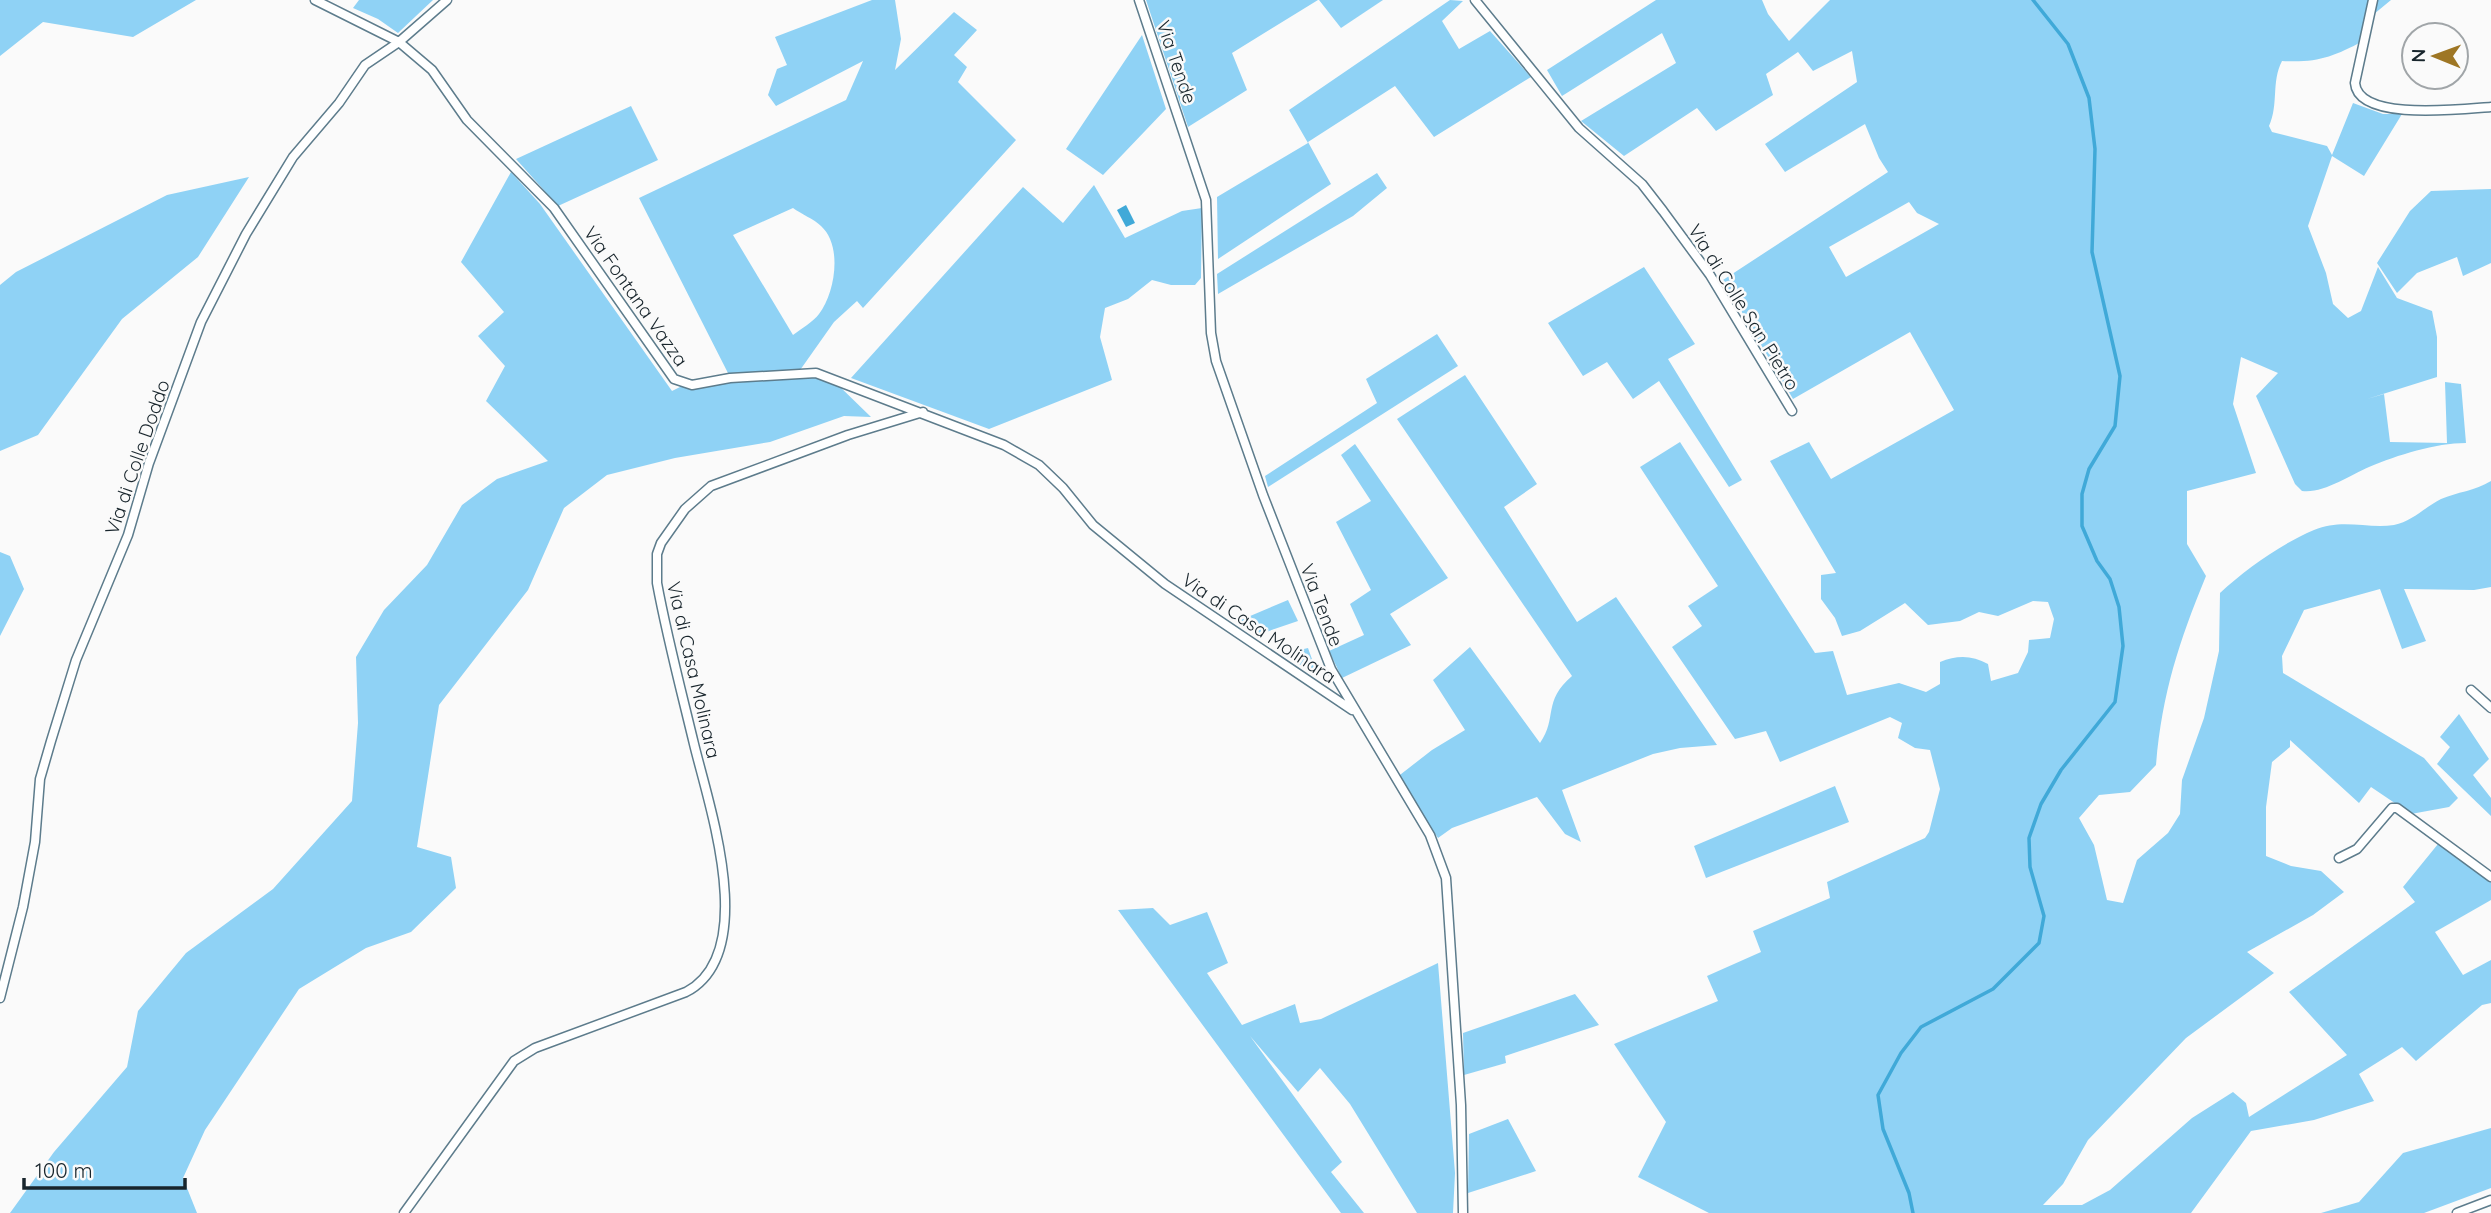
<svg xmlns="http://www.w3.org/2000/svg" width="2491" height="1213" font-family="Quicksand,sans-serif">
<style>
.green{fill:#8fd2f5;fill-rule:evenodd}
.water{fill:#40a9d8}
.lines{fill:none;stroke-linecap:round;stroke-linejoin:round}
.stream{stroke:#40a9d8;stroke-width:3.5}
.minor-casing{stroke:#5d7c8c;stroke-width:11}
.minor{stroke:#fff;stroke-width:8}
.labels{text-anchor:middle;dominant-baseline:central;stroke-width:5;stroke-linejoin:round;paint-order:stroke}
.street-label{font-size:19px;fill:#18252c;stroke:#fafafa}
</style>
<rect width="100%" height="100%" fill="#fafafa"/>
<!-- green -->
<path class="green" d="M0 0H196L133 37 43 22 0 56Z
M359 0H433L398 33 378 19 353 8Z
M872 0H895L901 39 895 70 954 12 977 30 954 55 967 67 958 82 1016 140 863 308 857 301 834 322 798 373 835 382 871 417 844 416 770 442 675 458 607 475 564 508 528 590 439 705 417 847 451 857 456 888 411 932 366 948 299 989 205 1130 183 1178 197 1213H10L54 1152 127 1067 138 1011 186 953 273 889 352 801 358 723 356 657 384 610 427 565 462 505 497 479 548 461 486 401 505 366 478 336 504 312 461 262 511 172 540 204 672 391 684 385 730 377 639 198 846 100 863 61 776 106 768 95 777 69 787 65 775 37ZM793 208C801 214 814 219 821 226 843 246 835 293 819 314 813 322 801 329 793 335L733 235Z
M1146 0H1318L1232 53 1247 90 1188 127Z
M1319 0H1383L1341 28Z
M1450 0 1463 1 1442 21 1459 49 1490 31 1531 77 1434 137 1395 86 1308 142 1331 184 1218 259 1217 197 1308 143 1289 110Z
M1656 0H1762L1768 14 1789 41 1830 0H2391L2368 19 2363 41C2333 57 2317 63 2282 61 2271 82 2279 104 2269 126L2272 132 2327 146 2332 155 2353 103 2383 114H2402L2364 176 2332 156 2308 226 2326 273 2333 304 2348 318 2361 311 2378 267 2397 298 2432 311 2437 337V377L2367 399 2384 394 2390 442 2447 443 2445 382 2461 384 2466 443C2435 443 2398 455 2369 467 2350 475 2323 494 2302 491L2295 484 2256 396 2278 373 2241 357 2233 404 2256 473 2187 491V544L2206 576C2179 642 2162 693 2156 765L2130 792 2099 795 2079 818 2094 845 2107 900 2123 903 2137 860 2168 833 2180 814 2182 780 2204 718 2219 651 2220 593C2246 569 2281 544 2314 530 2342 518 2367 529 2394 525 2413 521 2425 507 2441 499 2457 492 2475 491 2491 481V587L2474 590 2404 589 2426 641 2402 649 2380 589 2304 610 2282 656 2283 673 2424 758 2458 798 2449 807 2411 814 2371 787 2359 803 2290 740V747L2272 762 2266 807V856L2291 866 2321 871 2344 892 2313 915 2247 952 2274 973 2186 1038 2088 1140 2063 1184 2043 1205H2082L2110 1190 2192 1118 2233 1092 2246 1103 2249 1117 2347 1055 2289 992 2415 902 2403 887 2438 844 2491 882V900L2435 932 2463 975 2491 960V1003L2482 1005 2416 1061 2402 1047 2359 1074 2374 1101 2314 1120 2251 1131 2191 1213H1709L1638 1177 1666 1122 1614 1044 1718 1001 1707 976 1761 952 1753 931 1830 898 1827 882 1925 838 1929 832 1940 789 1930 750 1915 748 1898 738 1902 723 1890 717 1780 762 1766 731 1735 739 1672 647 1702 626 1688 606 1718 586 1640 467 1680 442 1815 653 1833 651 1847 695 1899 683 1926 692 1940 684V662C1957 655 1972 655 1988 664L1991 681 2018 673 2028 652 2029 640 2050 638 2054 619 2048 602 2033 601 1998 616 1979 612 1960 621 1928 625 1905 603 1860 631 1842 636 1835 618 1821 599V575L1836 573 1770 461 1809 442 1831 479 1954 410 1910 332 1793 399 1723 280 1888 172 1879 158 1865 124 1785 172 1765 144 1857 82 1852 51 1813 71 1798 52 1766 74 1773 95 1716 131 1697 108 1624 156 1581 121 1676 63 1662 33 1562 96 1547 70ZM1909 202 1917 213 1939 224 1846 277 1829 247Z
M1142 35 1166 109 1103 175 1066 149Z
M631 106 658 160 558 206 516 159Z
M1377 173 1387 188 1353 216 1218 294 1217 274Z
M249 177 198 257 122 319 38 435 0 451V285L16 272 167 195Z
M1094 185 1125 238 1182 211 1202 208 1201 278 1195 285H1171L1152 280 1128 299 1105 308 1100 337 1112 380 989 429 851 378 1023 187 1063 223Z
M2491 189V263L2463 276 2457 257 2417 273 2397 293 2377 263 2410 211 2431 191Z
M1644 267 1695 344 1668 359 1742 480 1729 487 1659 381 1633 399 1607 362 1583 376 1548 323Z
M1437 334 1458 366 1268 487 1265 476 1377 403 1366 379Z
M1465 375 1537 484 1504 507 1577 622 1616 597 1717 745 1680 748 1653 754 1562 790 1581 842 1565 834 1537 797 1452 828 1438 838 1396 778 1432 750 1465 730 1433 680 1470 647 1540 743C1558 717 1542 702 1572 676L1397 419Z
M1355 444 1448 578 1390 614 1411 645 1342 678 1329 651 1364 635 1350 604 1371 590 1336 522 1371 501 1341 455Z
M0 552 10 556 24 589 0 636Z
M1288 600 1298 621 1257 635 1236 622Z
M1308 648 1318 676 1283 654Z
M2459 714 2489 759 2473 775 2491 798V816L2437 764 2450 747 2440 737Z
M1835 786 1849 822 1706 878 1694 846Z
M1153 908 1170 925 1207 912 1228 963 1207 973 1242 1025 1295 1004 1300 1023 1321 1019 1438 963 1455 1173 1453 1213H1417L1350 1104 1320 1068 1298 1092 1250 1036 1342 1162 1331 1172 1364 1213H1341L1118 910Z
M1575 994 1599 1025 1505 1056 1506 1063 1464 1075 1463 1033Z
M1508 1119 1536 1171 1468 1193 1469 1134Z
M2491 1128V1188L2424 1213H2321L2359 1202 2403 1153Z"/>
<!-- water -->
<path class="water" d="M1126 205 1135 223 1126 227 1117 210Z"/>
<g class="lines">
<!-- stream -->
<path class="stream" d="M1913 1213 1909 1193 1883 1129 1878 1095 1901 1053 1921 1027 1993 989 2039 943 2044 916 2030 867 2029 838 2041 804 2061 770 2115 702 2123 646 2119 607 2110 579 2097 561 2082 526V494L2089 469 2115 426 2120 376 2092 252 2095 149 2089 98 2068 44 2033 0"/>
<defs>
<path id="minor" d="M315 0 399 42 432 70 467 120 554 208 674 379 692 385 730 378 816 373 1004 445 1039 465 1063 488 1093 525 1165 584 1352 710
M1139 0 1206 200 1211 333 1216 361 1263 495 1331 669 1430 835 1446 878 1461 1105 1463 1213
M1475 0 1579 128 1642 184 1663 211 1710 275 1792 411
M2373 0 2355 83C2358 122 2462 109 2491 107
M2471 690 2491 708
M2339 858 2357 849 2392 808H2397L2491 877
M0 998 23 907 35 842 40 779 51 741 76 660 128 535 149 463 201 322 246 234 293 157 339 103 365 65 399 42 447 0
M404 1213 514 1061 535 1048 686 992C760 953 709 806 694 744 681 690 667 637 657 583V554L661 543 685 509 711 486 848 435 923 412
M2457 1213 2491 1200"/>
</defs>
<!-- minor casing -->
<use href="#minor" class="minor-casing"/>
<!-- minor -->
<use href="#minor" class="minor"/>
</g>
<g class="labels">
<!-- street labels -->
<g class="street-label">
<text transform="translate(1177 62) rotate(71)">Via Tende</text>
<text transform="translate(636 296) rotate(55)">Via Fontana Vazza</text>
<text transform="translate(1744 307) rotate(58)">Via di Colle San Pietro</text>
<text transform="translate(137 457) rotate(-71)">Via di Colle Doddo</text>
<text transform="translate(1322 605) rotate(69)">Via Tende</text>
<text transform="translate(1259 628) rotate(34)">Via di Casa Molinara</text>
<text transform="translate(694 670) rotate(77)">Via di Casa Molinara</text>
</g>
</g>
<!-- north arrow -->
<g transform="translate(2435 56) rotate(271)"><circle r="33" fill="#fafafa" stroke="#a0a5a8" stroke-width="2"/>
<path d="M0-5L12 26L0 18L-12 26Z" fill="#9e7624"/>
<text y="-10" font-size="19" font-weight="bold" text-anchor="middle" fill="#18252c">N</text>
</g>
<!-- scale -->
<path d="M24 1178v10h161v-10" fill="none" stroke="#18252c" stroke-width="3.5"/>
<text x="35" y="1178" font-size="21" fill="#18252c" stroke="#fafafa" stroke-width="5" paint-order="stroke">100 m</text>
</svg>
